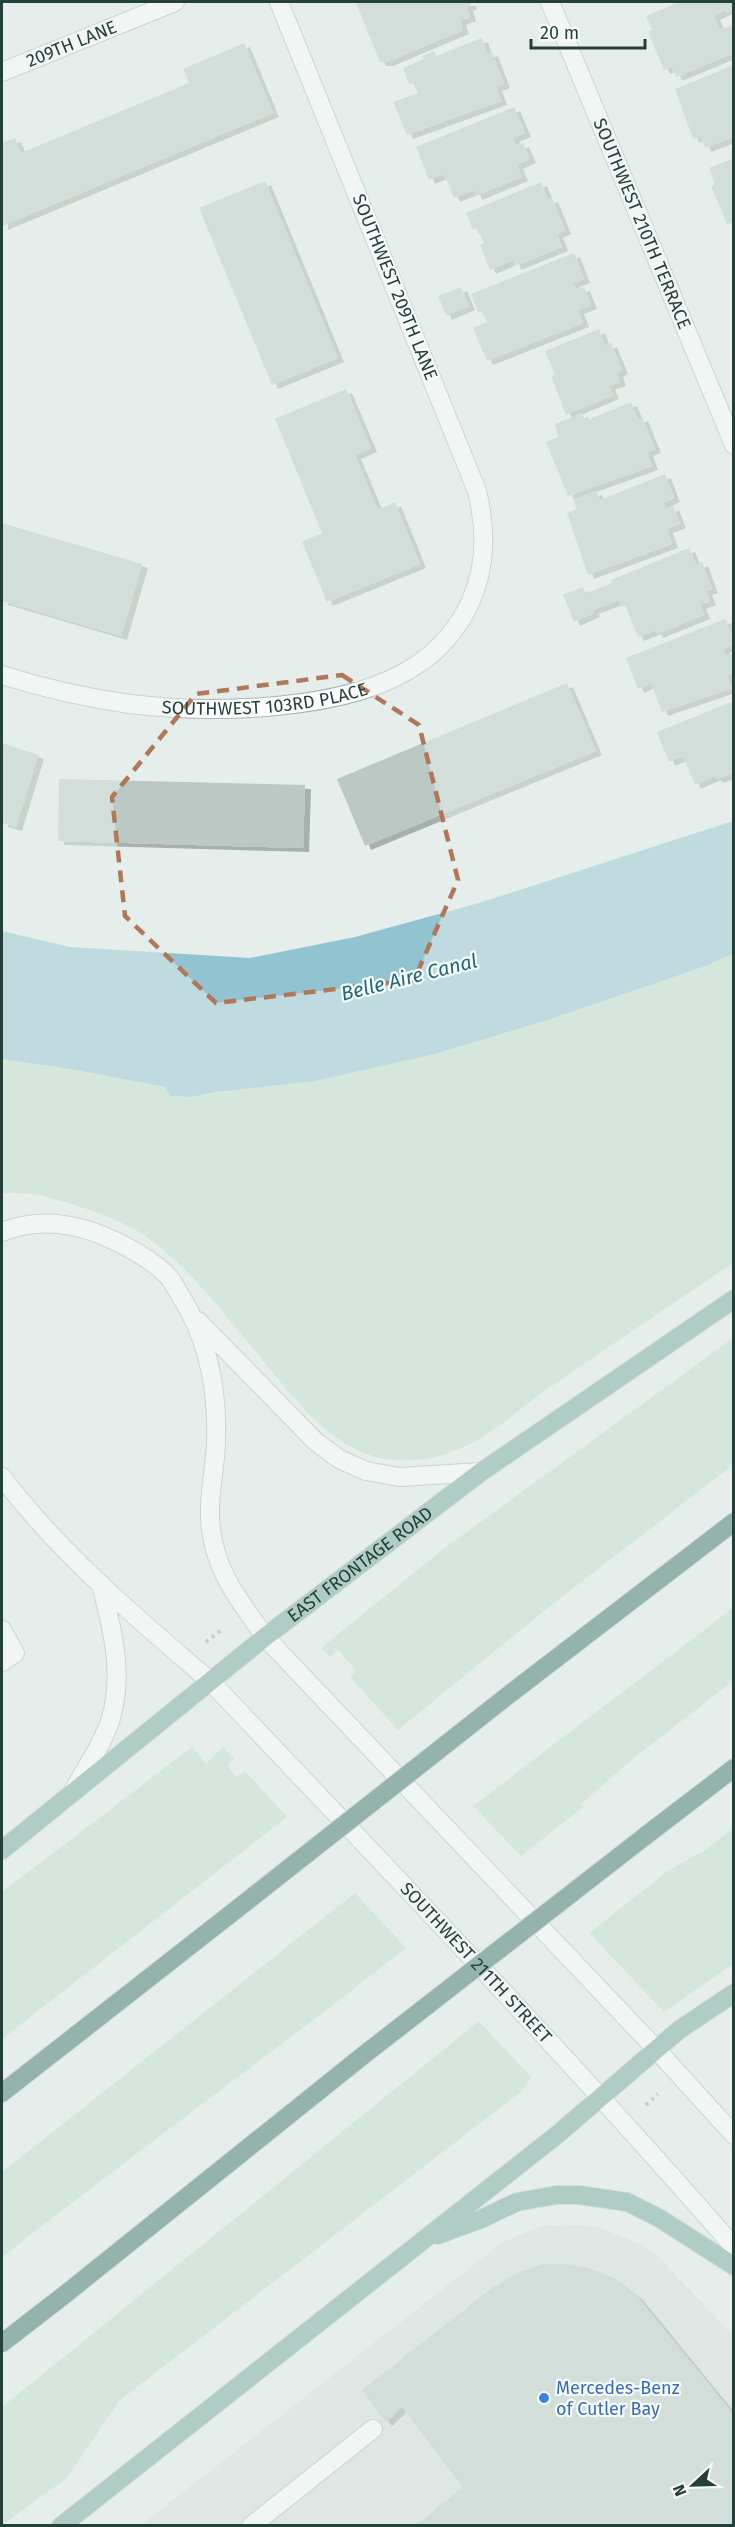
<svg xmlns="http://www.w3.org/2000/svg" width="735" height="2527" font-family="'Fira Sans',sans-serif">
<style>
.built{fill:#d4deda}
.green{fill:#c0deca}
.water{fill:#91c3d1}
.building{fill:#bbc9c4;filter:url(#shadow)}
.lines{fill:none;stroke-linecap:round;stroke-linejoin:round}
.lane-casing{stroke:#a8b6b3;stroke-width:20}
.street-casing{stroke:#a8b6b3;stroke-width:20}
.secondary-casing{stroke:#a5bab4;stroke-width:20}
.primary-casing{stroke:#c2cac8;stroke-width:20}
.highway-casing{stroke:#c2cac8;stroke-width:20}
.path{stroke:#88b1a6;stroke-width:4;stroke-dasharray:3 4.5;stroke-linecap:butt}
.lane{stroke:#fff;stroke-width:18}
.street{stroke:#fff;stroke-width:18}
.secondary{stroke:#fff;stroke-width:18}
.primary{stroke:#6da297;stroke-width:18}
.highway{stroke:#326c63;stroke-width:18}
.highway-bridge-casing{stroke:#c2cac8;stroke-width:20;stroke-linecap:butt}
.highway-bridge{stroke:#326c63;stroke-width:18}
.marked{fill:none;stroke:#b17759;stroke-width:4.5;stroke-dasharray:12 8;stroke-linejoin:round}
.shop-dot{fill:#3f7fe0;stroke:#f7fbf9;stroke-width:2}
.labels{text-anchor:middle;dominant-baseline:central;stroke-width:4.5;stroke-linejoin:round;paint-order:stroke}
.street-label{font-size:18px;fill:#25403b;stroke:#f7fbf9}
.shop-label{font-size:18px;fill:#366cbe;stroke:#f7fbf9;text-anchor:start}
.water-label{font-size:20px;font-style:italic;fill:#21677b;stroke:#f7fbf9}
</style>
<defs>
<filter id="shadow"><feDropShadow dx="6" dy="4" stdDeviation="0" flood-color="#0004"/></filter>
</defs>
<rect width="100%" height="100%" fill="#e6eeeb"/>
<!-- built -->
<path class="built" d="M570 2225 599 2227 642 2245 661 2259 733 2336V2525L140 2526 503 2242 541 2226Z"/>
<!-- green -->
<path class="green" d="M733 954V1263C671 1305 608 1347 546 1390 517 1411 490 1437 456 1450 359 1488 310 1418 256 1352 222 1312 190 1268 147 1237 123 1220 67 1201 38 1195 26 1193 13 1193 2 1193V1059L76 1070 165 1087 171 1096 192 1097 435 1054 545 1021 703 967Z
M733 1338V1465L554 1603 398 1730 350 1677 356 1671 338 1650 330 1657 321 1648 442 1550Z
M733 1608V1681L634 1758 581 1804 583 1807 521 1856 473 1806Z
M192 1747 206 1764 223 1747 234 1759 227 1766 237 1777 245 1771 287 1817 2 2039V1892Z
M733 1828V1964L664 2012 589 1933 669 1870 705 1850Z
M355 1893 406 1948C273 2053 135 2153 2 2257V2172Z
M479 2021 531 2077 522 2091 119 2401 67 2478 2 2525V2407Z"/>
<!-- water -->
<path class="water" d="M733 821V954L703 967 545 1021 435 1054 314 1081 216 1092 192 1097 170 1096 165 1087 76 1070 2 1059V931L70 947 250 958 355 937 479 903Z"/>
<!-- building -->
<path class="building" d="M360 2H470L471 5 467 7 470 17 460 21 463 30 387 62H380L356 3Z
M678 2H733L734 10 727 13 726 10 714 16 720 30 734 24V53L676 77 672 67 664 70 648 32 652 30 646 16Z
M482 38 487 54 492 52 504 84 496 87 501 101 407 135 393 102 418 93 414 83 409 84 403 68 424 59 422 56 434 51 436 56Z
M244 43 273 113 2 226V143L15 138 21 153 189 83 183 69Z
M734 65V137L705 148 701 136 693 139 675 89Z
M514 107 525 133 513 138 516 146 523 143 530 159 517 165 522 177 476 196 474 190 454 198 444 174 429 180 416 147Z
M734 158V221L727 224 711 186 715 184 709 168Z
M265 181 338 358 272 385 199 208Z
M541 182 548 199 552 198 565 230 557 234 562 247 515 266 513 260 490 270 480 245 484 243 477 228 473 230 466 213Z
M574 253 584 279 573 283 576 290 584 287 591 305 578 310 583 323 487 361 473 328 487 322 483 311 478 312 471 294Z
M461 287 469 306 446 316 438 296Z
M599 329 605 346 611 343 622 370 617 373 620 382 609 386 613 395 566 415 551 376 555 375 545 351Z
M346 389 371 448 355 455 378 510 395 502 420 564 327 602 302 542 322 533 275 419Z
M631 402 638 419 642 417 655 449 647 452 652 466 568 496 546 442 558 437 555 424 582 413 585 421Z
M665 474 674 498 664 503 666 509 673 506 680 524 667 529 672 544 588 575 567 513 577 509 573 500 596 491 600 500Z
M2 523 142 564 121 636 2 601Z
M689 548 696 565 702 562 712 589 706 591 710 601 700 605 704 615 657 634 655 630 638 637 625 605 622 607 619 600 593 610 594 613 574 622 563 595 583 587 585 594 612 583 611 580Z
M725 619 734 641V645L723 649 726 656 734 653V673L727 675 732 688 662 712 651 683 638 689 626 658Z
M567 683 596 751 365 846 337 779Z
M734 701V773L717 779 715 776 695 785 683 756 669 762 657 732Z
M2 743 38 755 16 827 2 823Z
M59 779 305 785 303 848 58 841Z
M542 2264H567L589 2268 614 2278 636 2295 734 2415V2526H415L463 2487 402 2407 386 2422 362 2390 492 2288 517 2273Z"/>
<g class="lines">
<defs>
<path id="lane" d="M2 1232C39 1217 79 1223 115 1241 134 1250 153 1261 168 1276 173 1282 176 1289 180 1295 209 1340 218 1391 216 1443 215 1472 207 1500 211 1529 217 1576 240 1600 265 1637
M198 1321 315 1441 339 1459 366 1471 400 1477 481 1472
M2 1477C61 1555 138 1619 211 1682
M2 1630 15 1653 2 1662
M72 1793C85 1769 103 1744 111 1718 124 1673 112 1628 101 1584
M251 2526 373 2429"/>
<g id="street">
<path id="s1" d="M550 2 734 445"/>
<path id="s2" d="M2 72 175 2"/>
<path id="s3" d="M2 675C43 688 87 698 130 704 211 714 350 712 418 664 435 653 451 635 462 618 486 578 488 536 477 491L279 2"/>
</g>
<g id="secondary">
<path d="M265 1637 656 2049 734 2135"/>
<path id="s4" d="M211 1682C387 1868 565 2053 734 2247"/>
</g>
<g id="primary">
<path id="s5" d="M2 1850 265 1637 481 1472 734 1299"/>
<path d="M438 2235 481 2219 517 2202 556 2195H579L627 2202 659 2218 734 2266"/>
<path d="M61 2526 558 2134 679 2030 734 1993"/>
</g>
<path id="highway" d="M511 1693 734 1522
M644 1837 734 1768
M2 2093 237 1909
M2 2343 63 2296 365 2054"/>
</defs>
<!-- lane casing -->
<use href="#lane" class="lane-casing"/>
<!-- street casing -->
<use href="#street" class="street-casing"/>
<!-- secondary casing -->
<use href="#secondary" class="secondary-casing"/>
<!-- primary casing -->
<use href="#primary" class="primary-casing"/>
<!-- highway casing -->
<use href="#highway" class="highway-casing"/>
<!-- path -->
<path class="path" d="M206 1642 224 1628
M646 2105 658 2094"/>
<!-- lane -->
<use href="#lane" class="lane"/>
<!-- street -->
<use href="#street" class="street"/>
<!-- secondary -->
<use href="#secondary" class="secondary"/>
<!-- primary -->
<use href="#primary" class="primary"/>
<!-- highway -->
<use href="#highway" class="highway"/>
<defs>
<path id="highway-bridge" d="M237 1909 511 1693
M365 2054 644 1837"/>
</defs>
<!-- highway-bridge casing -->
<use href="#highway-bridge" class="highway-bridge-casing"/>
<!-- highway-bridge -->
<use href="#highway-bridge" class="highway-bridge"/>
</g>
<!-- marked area -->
<path d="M0 0H735V2527H0ZM342 675 419 725 458 880 414 980 216 1003 125 916 112 797 196 694Z" fill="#e6eeeb" fill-opacity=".55" fill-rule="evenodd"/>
<path class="marked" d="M342 675 419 725 458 880 414 980 216 1003 125 916 112 797 196 694Z"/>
<!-- markers -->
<circle class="shop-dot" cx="544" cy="2398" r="6"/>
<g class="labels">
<!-- street labels -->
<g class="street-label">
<text stroke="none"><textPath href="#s2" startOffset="75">209TH LANE</textPath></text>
<text stroke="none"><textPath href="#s1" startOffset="240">SOUTHWEST 210TH TERRACE</textPath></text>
<text transform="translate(395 287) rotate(68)">SOUTHWEST 209TH LANE</text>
<text stroke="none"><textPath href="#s3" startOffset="267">SOUTHWEST 103RD PLACE</textPath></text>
<text stroke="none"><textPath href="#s5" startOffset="458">EAST FRONTAGE ROAD</textPath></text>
<text stroke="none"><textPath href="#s4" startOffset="386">SOUTHWEST 211TH STREET</textPath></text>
</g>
<!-- shop labels -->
<g class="shop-label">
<text x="556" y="2388">Mercedes-Benz<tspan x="556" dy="21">of Cutler Bay</tspan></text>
</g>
<!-- water labels -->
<g class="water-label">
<text transform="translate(409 977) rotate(-14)">Belle Aire Canal</text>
</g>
</g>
<!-- border -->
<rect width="735" height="2527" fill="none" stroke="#25403b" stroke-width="6"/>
<!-- north arrow -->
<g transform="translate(693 2485) rotate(248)" stroke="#f7fbf9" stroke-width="4.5" paint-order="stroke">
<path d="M0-4.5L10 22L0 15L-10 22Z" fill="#25403b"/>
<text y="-9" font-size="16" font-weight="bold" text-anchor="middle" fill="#25403b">N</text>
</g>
<!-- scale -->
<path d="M531 39v9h114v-9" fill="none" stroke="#25403b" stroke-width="3"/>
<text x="540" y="39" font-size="18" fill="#25403b" stroke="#f7fbf9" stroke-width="4.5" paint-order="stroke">20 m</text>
</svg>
